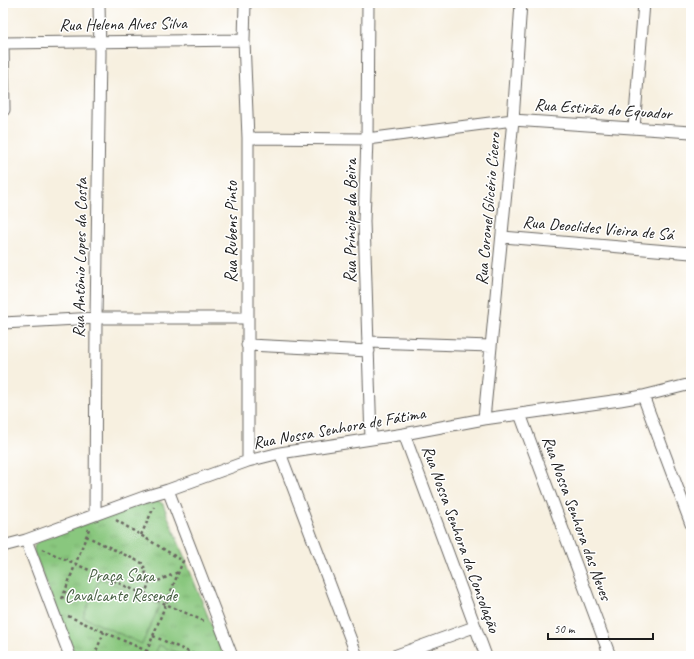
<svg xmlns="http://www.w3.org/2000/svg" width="694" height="659" font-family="Caveat,sans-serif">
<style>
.park{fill:url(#park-tufts);stroke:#52724d}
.pitch{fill:#89c77e;stroke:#52724d}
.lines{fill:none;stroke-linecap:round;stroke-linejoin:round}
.minor-casing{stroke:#696661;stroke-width:13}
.path{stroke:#696661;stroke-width:2.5;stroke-dasharray:3 3;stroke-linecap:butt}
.minor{stroke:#fff;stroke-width:11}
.labels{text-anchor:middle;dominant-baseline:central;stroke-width:3;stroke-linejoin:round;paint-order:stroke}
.street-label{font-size:17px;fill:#1c1c1c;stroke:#fff}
.park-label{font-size:17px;fill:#486043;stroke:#fff}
</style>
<defs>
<pattern id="park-tufts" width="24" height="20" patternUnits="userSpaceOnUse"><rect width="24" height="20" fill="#89c77e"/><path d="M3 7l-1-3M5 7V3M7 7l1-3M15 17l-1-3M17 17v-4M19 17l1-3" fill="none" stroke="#76aa6c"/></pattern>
</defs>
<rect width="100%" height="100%" fill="#fff"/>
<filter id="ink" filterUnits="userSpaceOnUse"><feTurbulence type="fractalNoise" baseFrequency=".025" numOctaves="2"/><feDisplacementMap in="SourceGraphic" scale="8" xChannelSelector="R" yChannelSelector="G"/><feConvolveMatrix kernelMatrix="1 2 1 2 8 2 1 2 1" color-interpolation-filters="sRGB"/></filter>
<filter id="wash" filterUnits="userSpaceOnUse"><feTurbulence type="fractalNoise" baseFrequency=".012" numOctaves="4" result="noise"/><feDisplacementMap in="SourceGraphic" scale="16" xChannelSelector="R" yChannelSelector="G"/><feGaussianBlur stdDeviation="0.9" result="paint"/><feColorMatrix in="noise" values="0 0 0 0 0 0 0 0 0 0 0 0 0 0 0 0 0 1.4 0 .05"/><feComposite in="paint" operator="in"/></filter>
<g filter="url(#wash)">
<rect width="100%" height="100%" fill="#f7f0e0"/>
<!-- park -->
<path class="park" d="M151 500H157L163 504 224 656H76L34 553V546L38 541Z"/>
<!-- pitch -->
<path class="pitch" d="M100 578 160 605 142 644 83 617Z
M159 645 185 656H154Z"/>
</g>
<g filter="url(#ink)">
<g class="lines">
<defs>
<path id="minor" d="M245 3 244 40 248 138V461
M368 3 367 139 364 221 371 439
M3 43 244 40
M3 43 4 110
M634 128 644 3
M248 138 367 139 513 120 691 132
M502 237 691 253
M3 323 96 318H248
M369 342 491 346
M247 345 369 351
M643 396 691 524
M520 414 610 656
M484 419 513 120 521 3
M404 434 486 656
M280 453 357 656
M168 490 232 656
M95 514 96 318 100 53 99 3
M26 540 70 656
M3 546 26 540 144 497 168 490 248 461 280 453 404 434 484 419 620 400 643 396 691 384
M394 656 474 627"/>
</defs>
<!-- minor casing -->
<use href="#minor" class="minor-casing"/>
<!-- path -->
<path class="path" d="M116 520 183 561 145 656
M141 535 154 507
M86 536 144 564C144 574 148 578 156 582L178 572
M42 549 206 622
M145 595 150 579
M62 599 89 529
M68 616 147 651
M153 636 198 656
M94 656 104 632"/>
<!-- minor -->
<use href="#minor" class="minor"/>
</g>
</g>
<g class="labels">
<!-- street labels -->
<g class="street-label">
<text transform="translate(123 24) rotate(-1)">Rua Helena Alves Silva</text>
<text transform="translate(603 109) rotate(4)">Rua Estirão do Equador</text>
<text transform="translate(488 209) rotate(-85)">Rua Coronel Glicério Cícero</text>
<text transform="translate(350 221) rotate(-90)">Rua Príncipe da Beira</text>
<text transform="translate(598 228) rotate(5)">Rua Deoclides Vieira de Sá</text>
<text transform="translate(231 232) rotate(-90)">Rua Rubens Pinto</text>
<text transform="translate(80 258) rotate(-89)">Rua Antônio Lopes da Costa</text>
<text transform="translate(339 428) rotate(-10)">Rua Nossa Senhora de Fátima</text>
<text transform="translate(577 518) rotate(70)">Rua Nossa Senhora das Neves</text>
<text transform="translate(461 539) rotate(70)">Rua Nossa Senhora da Consolação</text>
</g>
<!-- park labels -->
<g class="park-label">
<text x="121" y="575">Praça Sara<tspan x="121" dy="20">Cavalcante Resende</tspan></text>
</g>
</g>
<!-- margin -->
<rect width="694" height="659" fill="none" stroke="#fff" stroke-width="16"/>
<!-- scale -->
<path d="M548 633v6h105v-6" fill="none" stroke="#1c1c1c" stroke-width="2"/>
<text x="554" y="633" font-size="12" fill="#1c1c1c" stroke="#ffffff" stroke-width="3" paint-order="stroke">50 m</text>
</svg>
